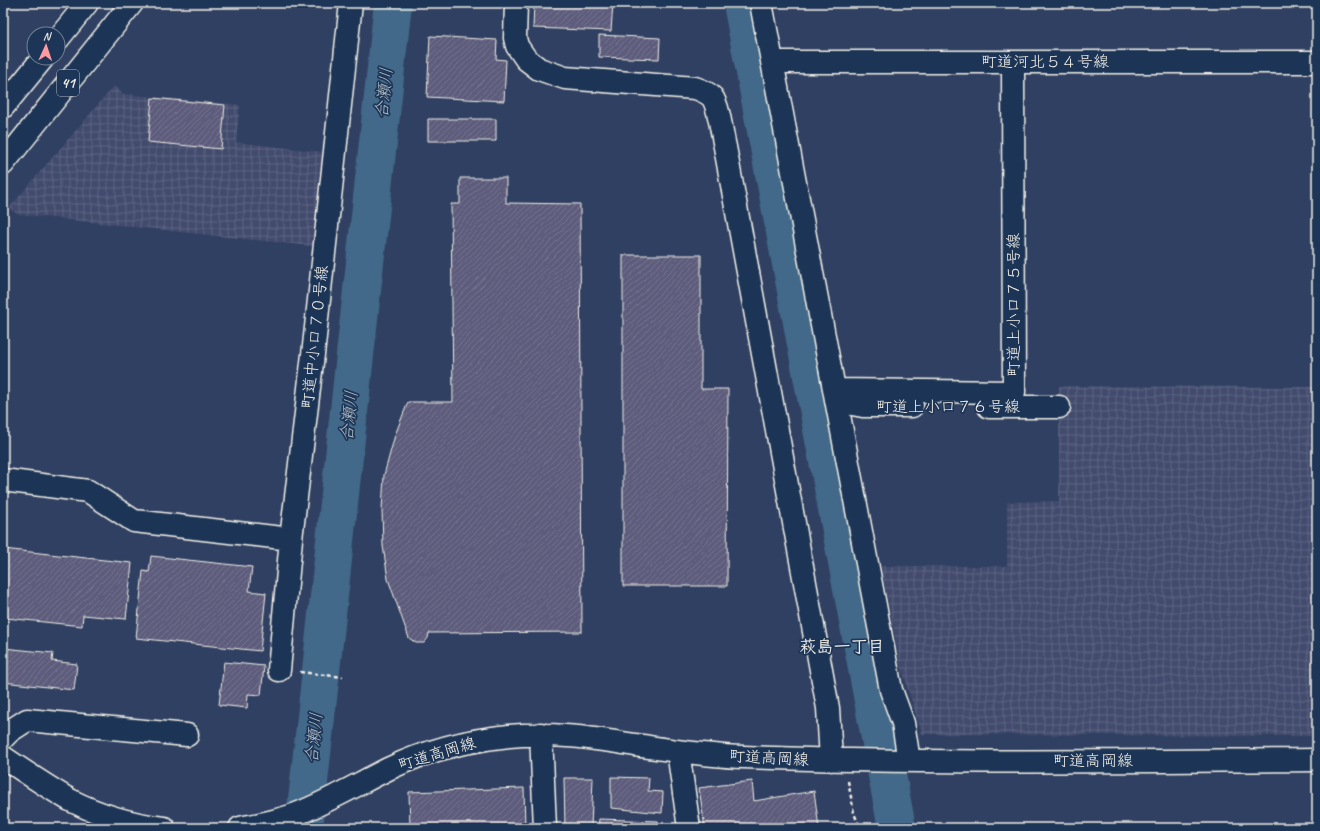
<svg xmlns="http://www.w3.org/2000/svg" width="1320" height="831" font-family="Caveat,'Klee One',sans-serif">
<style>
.industrial{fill:url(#industrial-grid)}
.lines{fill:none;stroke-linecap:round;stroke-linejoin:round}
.river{stroke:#426989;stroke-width:38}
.building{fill:url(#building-hatch);stroke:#f4f1e8}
.minor-casing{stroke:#f4f1e8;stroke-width:25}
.highway-casing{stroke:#f4f1e8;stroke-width:25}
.path{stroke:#f4f1e8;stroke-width:2.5;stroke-dasharray:4 3;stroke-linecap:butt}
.minor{stroke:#1d3557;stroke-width:22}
.highway{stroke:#1d3557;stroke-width:22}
.labels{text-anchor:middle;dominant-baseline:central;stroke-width:3.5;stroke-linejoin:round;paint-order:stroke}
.shield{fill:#1d3557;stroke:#b4b9bc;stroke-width:1}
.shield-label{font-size:15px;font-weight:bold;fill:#f4f1e8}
.street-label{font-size:16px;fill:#f4f1e8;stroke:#1d3557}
.water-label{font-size:17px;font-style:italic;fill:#b6c1c7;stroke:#1d3557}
.neighbourhood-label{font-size:17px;font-weight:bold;fill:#f4f1e8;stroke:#1d3557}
</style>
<defs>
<pattern id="industrial-grid" width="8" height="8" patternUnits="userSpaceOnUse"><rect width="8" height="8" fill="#424b6d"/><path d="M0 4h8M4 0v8" fill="none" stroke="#5e6582"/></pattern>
<pattern id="building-hatch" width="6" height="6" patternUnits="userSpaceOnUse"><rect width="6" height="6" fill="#5d5b7b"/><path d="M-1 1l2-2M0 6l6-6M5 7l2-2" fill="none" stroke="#75738e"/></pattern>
</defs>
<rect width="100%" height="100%" fill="#304062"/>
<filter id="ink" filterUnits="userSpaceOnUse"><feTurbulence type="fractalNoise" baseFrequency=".025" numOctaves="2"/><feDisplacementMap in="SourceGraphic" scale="8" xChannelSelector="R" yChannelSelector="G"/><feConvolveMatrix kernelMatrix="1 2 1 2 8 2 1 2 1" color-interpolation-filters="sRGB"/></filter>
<g filter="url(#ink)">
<!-- industrial -->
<path class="industrial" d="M114 86 123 94 240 105 236 142 330 153 319 247 17 214 9 208Z
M1059 386 1317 387V736L922 734 901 667 881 566H1007V502L1059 501Z"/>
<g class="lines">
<!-- river -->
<path class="river" d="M742 3 897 828
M304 828 393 3"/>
</g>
<!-- building -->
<path class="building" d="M534 3H613L611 31 533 28Z
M599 35 660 38 659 59 599 57Z
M430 36 497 40 496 59 506 60 504 101 427 97Z
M152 98 225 105 221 149 148 142Z
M428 119H496V141H428Z
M460 178H506V203L580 204 582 632 429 633 428 638 424 643H416L409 638 388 579 383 546 382 510 384 475 395 435 408 402H453L451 204H460Z
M623 255H701V389H728L727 586H623Z
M3 549 132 563 126 619 83 615 82 626 6 618 3 647Z
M151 556 252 567 249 591 266 593 260 651 136 638 143 571 149 572Z
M3 648 53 653 52 661 77 664 74 690 3 682Z
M224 662 264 666 261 695 248 694 247 708 219 705Z
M611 777 649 778 648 791 663 792 662 813 611 808Z
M564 778H593L591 828H565Z
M752 781 754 801 814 791 819 828H705L699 788Z
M524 788 525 828H410L409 792Z
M599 819 658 821V828H598Z"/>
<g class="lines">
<defs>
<path id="minor" d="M516 3 515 38 517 46 526 59 539 69 565 78 695 88C701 90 708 93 712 97 719 106 722 135 725 147L828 708 831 760
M761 3 891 690 903 723 909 761
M772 62H1317
M834 390 1014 392 1013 62
M836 401 863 406H912
M989 407H1059
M3 480 88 491 134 521 291 539
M279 670 291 539 314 346 351 3
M541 734 545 828
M3 738 10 731 27 720 187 735
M678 751 689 828
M3 757C25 772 47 787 70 800 99 815 132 824 164 828
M240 828C260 824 280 821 299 813 329 801 358 784 388 769 426 751 467 740 509 736 551 732 593 738 635 745 671 750 708 756 744 757 935 764 1126 761 1317 760"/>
<path id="highway" d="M58 39 87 3
M3 107 43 58
M3 164 132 3"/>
</defs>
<!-- minor casing -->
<use href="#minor" class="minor-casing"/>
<!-- highway casing -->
<use href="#highway" class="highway-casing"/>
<!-- path -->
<path class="path" d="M300 672 343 677
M848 781 854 813 860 828
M64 828 65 822"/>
<!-- minor -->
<use href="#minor" class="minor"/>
<!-- highway -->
<use href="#highway" class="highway"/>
</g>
</g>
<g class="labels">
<!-- shield labels -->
<rect class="shield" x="57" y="70" width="22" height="26" rx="3"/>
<g class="shield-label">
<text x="68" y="83">41</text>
</g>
<!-- street labels -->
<g class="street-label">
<text x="1045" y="62">町道河北５４号線</text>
<text transform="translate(1014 305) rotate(-90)">町道上小口７５号線</text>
<text transform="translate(315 337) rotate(-84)">町道中小口７０号線</text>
<text x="948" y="407">町道上小口７６号線</text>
<text transform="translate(437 754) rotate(-17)">町道高岡線</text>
<text transform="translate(769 758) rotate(3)">町道高岡線</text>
<text x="1093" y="761">町道高岡線</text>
</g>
<!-- water labels -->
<g class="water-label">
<text transform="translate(384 93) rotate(-84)">合瀬川</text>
<text transform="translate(349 416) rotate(-84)">合瀬川</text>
<text transform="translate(314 738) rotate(-84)">合瀬川</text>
</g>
<!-- neighbourhood labels -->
<g class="neighbourhood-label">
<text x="842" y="646">萩島一丁目</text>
</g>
</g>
<!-- margin -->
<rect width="1320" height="831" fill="none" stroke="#1d3557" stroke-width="16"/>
<rect x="8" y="8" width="1304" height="815" fill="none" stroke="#f4f1e8" stroke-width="1.5" filter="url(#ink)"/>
<!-- north arrow -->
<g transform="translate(46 46) rotate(3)"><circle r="19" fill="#1d3557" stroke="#738091"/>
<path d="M0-3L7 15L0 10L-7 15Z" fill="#ff9aa2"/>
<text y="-6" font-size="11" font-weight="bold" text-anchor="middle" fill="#f4f1e8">N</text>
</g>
</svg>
